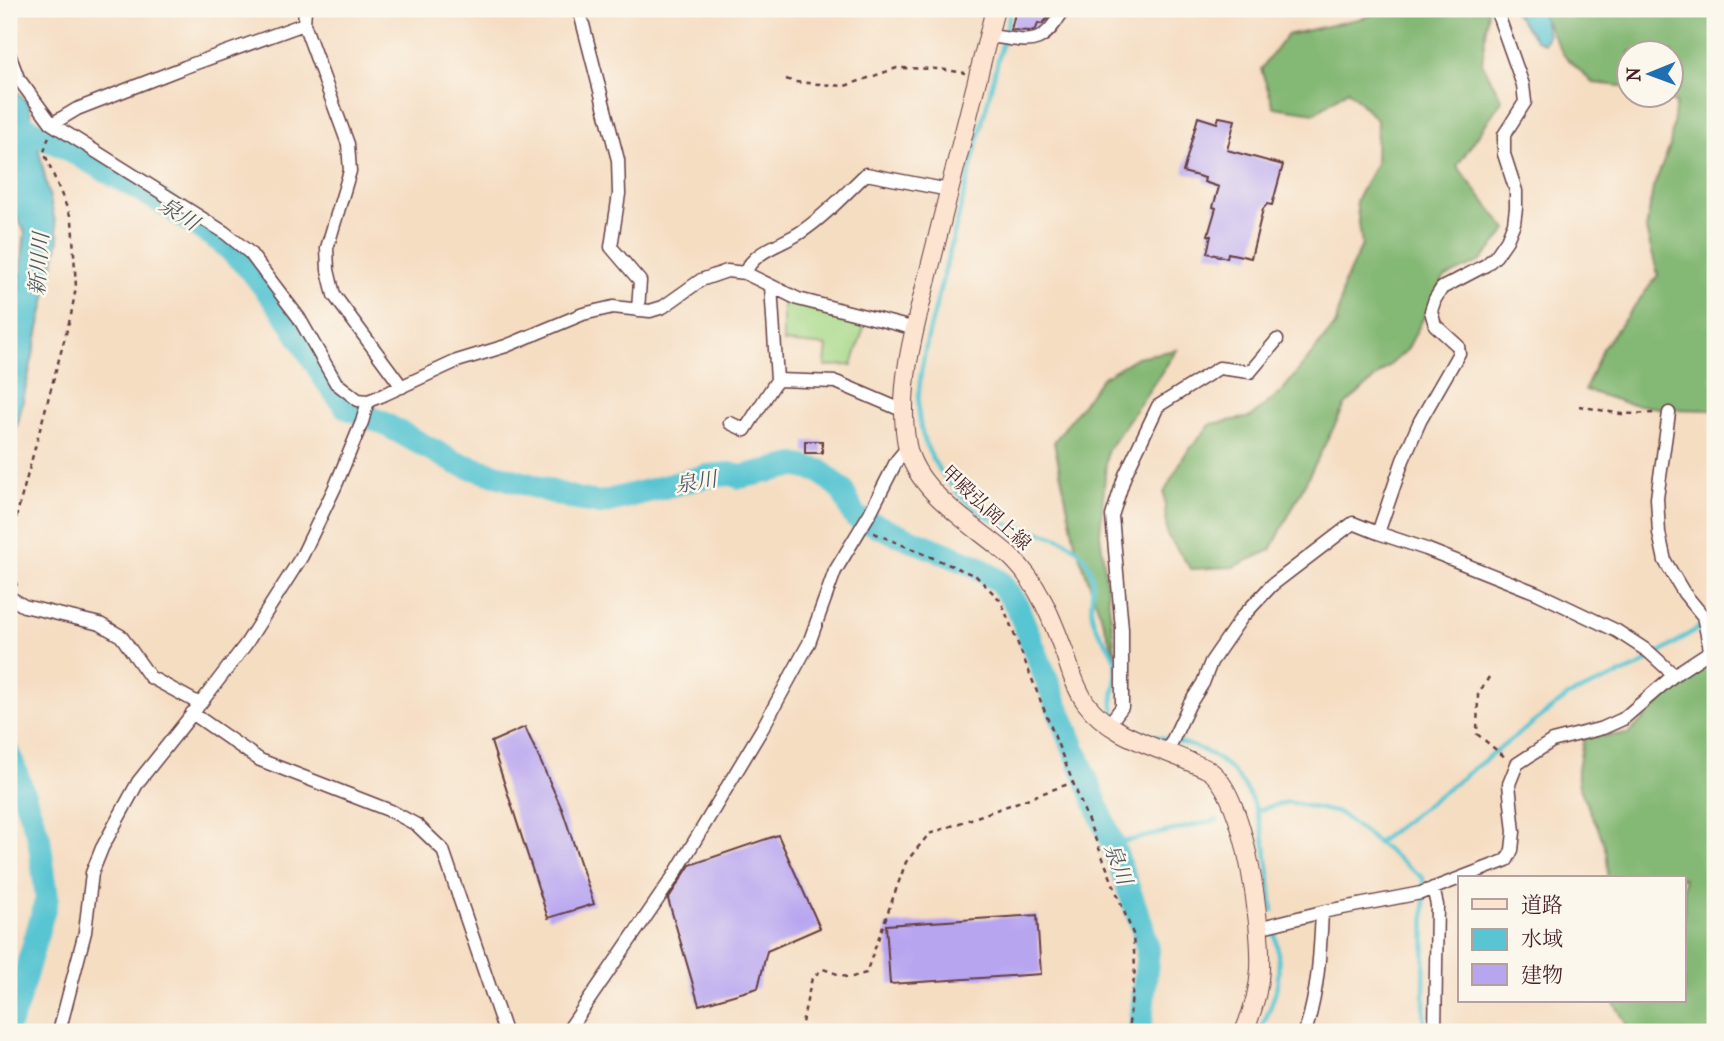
<svg xmlns="http://www.w3.org/2000/svg" width="1724" height="1041" font-family="'IM FELL French Canon','Noto Serif JP',serif">
<style>
.green{fill:#a5d887;stroke:#787c59;stroke-width:2}
.forest{fill:#84b874;stroke:#676c50;stroke-width:2}
.water{fill:#59c5d2;stroke:#52727e;stroke-width:2}
.lines{fill:none;stroke-linecap:round;stroke-linejoin:round}
.stream{stroke:#59c5d2;stroke-width:4.5}
.river{stroke:#59c5d2;stroke-width:24}
.building{fill:#b8a5f0}
.minor-casing{stroke:#643c42;stroke-width:15}
.secondary-casing{stroke:#643c42;stroke-width:20}
.path{stroke:#643c42;stroke-width:2.5;stroke-dasharray:5 5;stroke-linecap:butt}
.minor{stroke:#fff;stroke-width:12}
.secondary{stroke:#fde4d1;stroke-width:18}
.labels{text-anchor:middle;dominant-baseline:central;stroke-width:5;stroke-linejoin:round;paint-order:stroke}
.street-label{font-size:19px;fill:#4a1f2b;stroke:#fbf7ec}
.water-label{font-size:21px;font-style:italic;fill:#4f5965;stroke:#fbf7ec}
</style>
<rect width="100%" height="100%" fill="#fbf7ec"/>
<filter id="ink" filterUnits="userSpaceOnUse"><feTurbulence type="fractalNoise" baseFrequency=".0143" numOctaves="2"/><feDisplacementMap in="SourceGraphic" scale="14" xChannelSelector="R" yChannelSelector="G"/><feConvolveMatrix kernelMatrix="1 2 1 2 8 2 1 2 1" color-interpolation-filters="sRGB"/></filter>
<filter id="wash" filterUnits="userSpaceOnUse"><feTurbulence type="fractalNoise" baseFrequency=".00686" numOctaves="4" result="noise"/><feDisplacementMap in="SourceGraphic" scale="28" xChannelSelector="R" yChannelSelector="G"/><feGaussianBlur stdDeviation="1.57" result="paint"/><feColorMatrix in="noise" values="0 0 0 0 0 0 0 0 0 0 0 0 0 0 0 0 0 1.4 0 .05"/><feComposite in="paint" operator="in"/></filter>
<g filter="url(#wash)">
<rect width="100%" height="100%" fill="#f5ddc2"/>
<!-- green -->
<path class="green" d="M783 300 865 324 852 365 825 366 827 346 783 342Z"/>
<!-- forest -->
<path class="forest" d="M1382 9H1488L1482 63 1502 100 1457 166 1507 230 1481 261 1444 278 1407 350 1345 405 1271 550 1233 567 1191 569 1167 535 1164 493 1184 456 1211 424 1251 417 1283 390 1336 324 1344 283 1362 245 1356 201 1376 163 1377 120 1348 90 1315 113 1274 107 1261 69 1287 35 1367 17Z
M1539 9H1715V410L1665 409 1626 403 1585 390 1603 348 1658 275 1646 230 1653 188 1670 146 1676 103 1655 95 1672 94V52H1630L1629 87 1593 83 1563 54Z
M1177 350 1107 451 1100 534 1116 658 1075 543 1054 442 1102 378 1137 357Z
M1715 658V1032H1622L1626 1023 1613 1001H1684V878H1607C1612 842 1590 818 1579 785 1575 773 1582 750 1584 737L1628 734 1691 673Z"/>
<!-- water -->
<path class="water" d="M1512 9H1541L1548 35 1544 43 1536 40Z
M9 84 28 103 59 239 18 422 9 452V343L16 317 25 232 9 201Z"/>
<g class="lines">
<!-- stream -->
<path class="stream" d="M1011 9 927 341C915 399 910 437 951 485 962 499 980 515 997 521 1026 532 1069 531 1086 560 1100 584 1086 602 1094 622 1100 637 1113 648 1116 664 1119 678 1111 693 1113 707 1114 712 1120 720 1123 725
M1137 731C1163 739 1196 743 1218 759 1267 794 1266 855 1273 910
M1258 810 1288 802 1339 813 1423 878C1427 929 1422 981 1425 1032
M1112 843 1127 841 1217 820
M1377 843 1568 696 1640 666 1715 617
M1259 1032C1278 996 1283 973 1275 933"/>
<!-- river -->
<path class="river" d="M9 119 64 147 158 200 223 243 251 270 288 318 325 379 346 407 381 422 456 463 576 499 600 503 707 476 730 474 740 477 795 465 820 471 842 490 855 517 976 566 1000 582 1017 606 1112 843 1142 926 1148 950 1140 1032
M9 753 39 838 47 898 17 1004 9 1024"/>
</g>
<g id="blocks">
<!-- building -->
<path class="building" d="M1016 9H1047L1048 18 1042 24 1038 23 1036 29 1031 31 1011 30Z
M1198 117 1217 123 1219 117 1235 120 1227 150 1283 165 1272 205 1267 204 1263 209 1251 258 1228 253 1227 258 1207 253 1211 236 1208 235 1216 208 1213 207 1219 187 1204 182 1205 178 1183 172Z
M805 441H822V453H805Z
M525 727 562 809 594 904 548 918 491 742Z
M778 835 820 928 767 951 758 988 699 1005 668 899 690 865Z
M1037 915 1041 974 890 984 886 925Z"/>
</g>
</g>
<g filter="url(#ink)">
<use href="#blocks" fill-opacity="0" stroke="#643c42" stroke-width="2"/>
<g class="lines">
<defs>
<path id="minor" d="M305 9 304 24 348 144 350 171 327 248 328 270 334 295 402 387
M579 9 618 160 619 194 611 247 640 281 638 310
M989 36C1031 41 1040 50 1064 9
M9 54 18 78 52 124 224 232 250 253 299 318 336 383 358 400 368 401 381 396 457 361 506 346 583 314 613 307 650 311 663 307 701 280 727 271 745 273 798 299 916 329
M52 124 77 109 185 67 304 24
M745 273C754 250 782 245 801 232 825 216 845 194 866 174L949 190
M777 380 836 382 904 411
M1669 413 1657 498 1659 533 1665 561 1684 593 1703 616 1710 649
M730 423 745 430 777 380 771 286
M1378 533 1426 549 1537 593 1617 631 1649 652 1674 675
M9 597 24 606 100 624 121 636 150 677 200 704 246 644 302 556 335 487 362 422 368 401
M192 713 260 760 391 811 417 825 443 850 505 1032
M1109 724 1122 707V629L1112 516 1125 475 1158 406 1219 368 1250 372 1277 340
M1167 752 1189 705 1203 683 1211 662 1242 617 1272 585 1353 523 1378 533 1403 460 1420 421 1459 353 1458 346 1435 325 1431 311 1435 299 1442 288 1486 265 1496 256 1507 240 1514 223 1516 208V191L1504 154V135L1525 102 1523 85 1496 9
M1433 888 1437 905 1435 1032
M1258 928 1322 912 1421 893 1507 860 1512 850 1514 832 1509 784 1517 764 1552 741 1603 728 1623 719 1674 675 1715 648
M59 1032 85 932 92 873 102 848 138 782 197 708
M567 1032 673 877 762 729 809 643 835 571 870 513 897 460 907 448
M1305 1032C1318 993 1320 954 1322 912"/>
<path id="secondary" d="M995 9C974 94 952 178 931 263 917 321 896 384 907 445 915 492 977 527 1010 556 1038 582 1052 619 1065 654 1070 670 1076 689 1086 703 1109 735 1154 746 1188 761 1195 764 1204 767 1210 771 1246 797 1262 926 1260 969 1259 990 1252 1013 1244 1032"/>
</defs>
<!-- minor casing -->
<use href="#minor" class="minor-casing"/>
<!-- secondary casing -->
<use href="#secondary" class="secondary-casing"/>
<!-- path -->
<path class="path" d="M786 79 795 82 845 86 897 68 940 69 965 73
M1579 406 1621 414 1655 413
M874 533 976 576 1001 601 1133 934 1135 968 1128 1032
M17 586 10 565 11 536 71 315 76 287 72 220 44 152 49 136
M1489 677 1478 695 1477 734 1506 758
M800 1032 812 978 823 969 849 978 866 973 906 862 929 834 1074 782"/>
<!-- minor -->
<use href="#minor" class="minor"/>
<!-- secondary -->
<use href="#secondary" class="secondary"/>
</g>
</g>
<g class="labels">
<!-- street labels -->
<g class="street-label">
<text transform="translate(986 508) rotate(43)">甲殿弘岡上線</text>
</g>
<!-- water labels -->
<g class="water-label">
<text transform="translate(179 214) rotate(33)">泉川</text>
<text transform="translate(39 264) rotate(-86)">新川川</text>
<text transform="translate(696 482) rotate(-9)">泉川</text>
<text transform="translate(1118 864) rotate(69)">泉川</text>
</g>
</g>
<!-- margin -->
<rect width="1724" height="1041" fill="none" stroke="#fbf7ec" stroke-width="35"/>
<!-- legend -->
<rect x="1458" y="876" width="228" height="126" fill="#fbf7ec" stroke="#b4a19f" stroke-width="2"/>
<rect x="1472" y="899" width="35" height="10" fill="#fde4d1" stroke="#b4a19f" stroke-width="2"/>
<text x="1521" y="912" font-size="21" fill="#4a1f2b">道路</text>
<rect x="1472" y="929" width="35" height="21" fill="#59c5d2" stroke="#b4a19f" stroke-width="2"/>
<text x="1521" y="946" font-size="21" fill="#4a1f2b">水域</text>
<rect x="1472" y="964" width="35" height="21" fill="#b8a5f0" stroke="#b4a19f" stroke-width="2"/>
<text x="1521" y="982" font-size="21" fill="#4a1f2b">建物</text>
<!-- north arrow -->
<g transform="translate(1650 74) rotate(269)"><circle r="33" fill="#fbf7ec" stroke="#b4a19f" stroke-width="2"/>
<path d="M0-5L12 26L0 18L-12 26Z" fill="#1f6fb2"/>
<text y="-10" font-size="19" font-weight="bold" text-anchor="middle" fill="#4a1f2b">N</text>
</g>
</svg>
